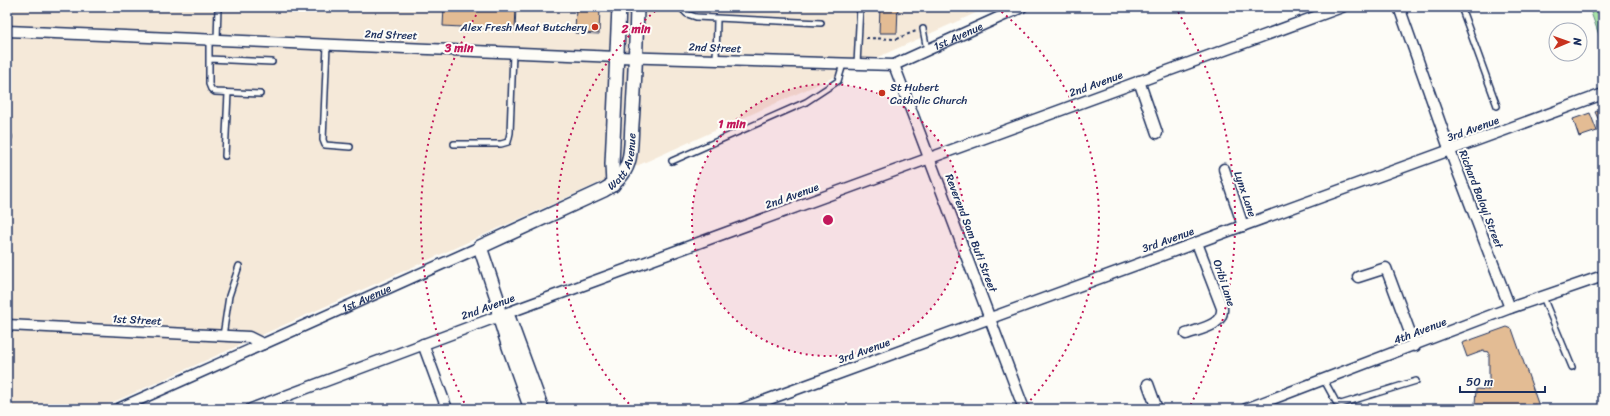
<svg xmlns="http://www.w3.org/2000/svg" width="1610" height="416" font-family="Sriracha,sans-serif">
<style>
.built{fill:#f5e9d9}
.green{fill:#a8e2a7;stroke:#628882}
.building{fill:#e3bc94;stroke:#1b2f5e}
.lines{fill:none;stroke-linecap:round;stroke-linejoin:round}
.service-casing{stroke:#1b2f5e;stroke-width:8}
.minor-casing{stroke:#1b2f5e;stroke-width:13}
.tertiary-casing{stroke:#1b2f5e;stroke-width:16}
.path{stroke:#1b2f5e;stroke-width:2;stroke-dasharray:3 3;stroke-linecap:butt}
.service{stroke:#fdfcf7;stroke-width:5}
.minor{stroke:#fdfcf7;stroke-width:10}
.tertiary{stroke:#fdfcf7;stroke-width:13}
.ring{fill:none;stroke:#c2185b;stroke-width:2;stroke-dasharray:2 4}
.poi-dot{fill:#c8321e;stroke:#fdfcf7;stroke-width:1.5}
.labels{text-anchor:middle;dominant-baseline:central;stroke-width:4;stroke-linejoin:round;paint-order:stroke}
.poi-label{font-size:11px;fill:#1b2f5e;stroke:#fdfcf7;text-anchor:end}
.street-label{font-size:11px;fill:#1b2f5e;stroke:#fdfcf7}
.centre{fill:#c2185b;stroke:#fdfcf7;stroke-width:2}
.ring-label{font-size:12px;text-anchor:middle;font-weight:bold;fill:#c2185b;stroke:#fdfcf7;stroke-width:4;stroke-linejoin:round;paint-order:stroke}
</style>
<rect width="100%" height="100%" fill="#fdfcf7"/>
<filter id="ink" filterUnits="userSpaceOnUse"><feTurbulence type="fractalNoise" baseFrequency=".025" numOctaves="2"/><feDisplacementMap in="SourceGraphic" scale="8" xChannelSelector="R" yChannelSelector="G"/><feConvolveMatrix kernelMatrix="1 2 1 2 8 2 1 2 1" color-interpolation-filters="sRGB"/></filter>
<g filter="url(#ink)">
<!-- built -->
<path class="built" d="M7 7H989L98 409H7Z"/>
<!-- green -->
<path class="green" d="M1589 7H1603V46Z"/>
<!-- building -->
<path class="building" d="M444 7H516L515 30 443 26Z
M576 7H600L599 34 575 33Z
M880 7H898L897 33H879Z
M967 7H979L967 12Z
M1603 108V129L1595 112Z
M1590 113 1597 131 1579 137 1573 119Z
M1507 327 1512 329 1540 409H1489V406L1475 405 1476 389 1489 390V352L1483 351 1467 357 1462 343Z"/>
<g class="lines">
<defs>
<path id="service" d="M680 7 687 14 696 17 821 23
M1461 7 1497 106
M923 29 927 50
M209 39V84L211 89 215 92 260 94
M217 40 218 7
M327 45 323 140 325 145 350 147
M209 59 272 62
M716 60 717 19
M857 64 860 7
M7 137H9
M454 144H501L508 142 510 133 513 53
M225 156 228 93
M672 161 806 102 838 81 843 64
M1543 297 1572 367
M223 336 229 296 239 266
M1324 380 1336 402 1341 404 1416 381"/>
<g id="minor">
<path d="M1399 7 1450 151 1510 308"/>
<path id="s1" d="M7 31 617 57 894 65 1022 7"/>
<path d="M894 65 1024 409"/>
<path d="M1139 81 1157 133"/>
<path d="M1224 169 1243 226"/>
<path d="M1358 277 1386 268 1415 346"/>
<path d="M7 325 249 337 263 344"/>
<path d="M1186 334C1199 329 1224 326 1222 308L1197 243"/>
<path d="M423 344 447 409"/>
<path d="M1148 384 1157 409"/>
<path id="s2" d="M118 409 480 247"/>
<path d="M251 409 499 316 1342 7"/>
<path d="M742 409 1603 94"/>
<path d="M1246 409 1510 308 1603 276"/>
</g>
<g id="tertiary">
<path d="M613 185 612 164 619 7"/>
<path d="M509 319 542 409"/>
<path id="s3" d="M531 409 508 344 499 316 497 298 480 247 604 190C615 184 624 175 628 163 632 151 631 136 632 124 635 85 636 46 637 7"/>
</g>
</defs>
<!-- service casing -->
<use href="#service" class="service-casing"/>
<!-- minor casing -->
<use href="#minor" class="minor-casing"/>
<!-- tertiary casing -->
<use href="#tertiary" class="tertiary-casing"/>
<!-- path -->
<path class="path" d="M866 38 896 39 916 31"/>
<!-- service -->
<use href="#service" class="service"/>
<!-- minor -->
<use href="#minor" class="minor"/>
<!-- tertiary -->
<use href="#tertiary" class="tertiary"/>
</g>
</g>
<!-- distance rings -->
<circle cx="828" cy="220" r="136" fill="#c2185b" fill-opacity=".12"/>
<g class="ring">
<circle cx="828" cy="220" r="136"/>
<path d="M633 408A271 271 0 0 1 659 8M997 8A271 271 0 0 1 1023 408"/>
<path d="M467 408A407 407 0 0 1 481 7M1175 7A407 407 0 0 1 1189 408"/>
</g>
<!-- markers -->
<g class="poi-dot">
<circle cx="595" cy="27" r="4"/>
<circle cx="882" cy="93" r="4"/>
</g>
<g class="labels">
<!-- poi labels -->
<g class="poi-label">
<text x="587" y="27">Alex Fresh Meat Butchery</text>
<text x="890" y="87" text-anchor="start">St Hubert<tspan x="890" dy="13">Catholic Church</tspan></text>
</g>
<!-- street labels -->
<g class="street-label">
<text transform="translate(391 35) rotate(2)">2nd Street</text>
<text stroke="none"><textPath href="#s1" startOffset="958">1st Avenue</textPath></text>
<text transform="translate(715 48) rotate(2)">2nd Street</text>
<text transform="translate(1096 84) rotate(-20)">2nd Avenue</text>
<text transform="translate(1473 129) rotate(-20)">3rd Avenue</text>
<text stroke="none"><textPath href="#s3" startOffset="343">Watt Avenue</textPath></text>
<text transform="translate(1245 194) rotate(71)">Lynx Lane</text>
<text transform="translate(792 196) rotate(-20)">2nd Avenue</text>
<text transform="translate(1481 199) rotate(69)">Richard Baloyi Street</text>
<text transform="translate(971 233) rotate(69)">Reverend Sam Buti Street</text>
<text transform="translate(1168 240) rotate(-20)">3rd Avenue</text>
<text transform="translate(1224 283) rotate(72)">Oribi Lane</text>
<text stroke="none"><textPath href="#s2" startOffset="272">1st Avenue</textPath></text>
<text transform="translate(488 307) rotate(-20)">2nd Avenue</text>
<text transform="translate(137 320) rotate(3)">1st Street</text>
<text transform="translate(1420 331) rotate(-21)">4th Avenue</text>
<text transform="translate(864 351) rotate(-20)">3rd Avenue</text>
</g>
</g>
<circle cx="828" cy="220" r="6" class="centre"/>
<g class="ring-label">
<text x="636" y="33">2 min</text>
<text x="459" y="52">3 min</text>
<text x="732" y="128">1 min</text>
</g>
<!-- margin -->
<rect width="1610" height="416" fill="none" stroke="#fdfcf7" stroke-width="24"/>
<rect x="12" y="12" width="1586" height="392" fill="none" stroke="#1b2f5e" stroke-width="1.5" filter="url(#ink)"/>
<!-- north arrow -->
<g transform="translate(1568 42) rotate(88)"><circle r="19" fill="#fdfcf7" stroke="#a3aaba"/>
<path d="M0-3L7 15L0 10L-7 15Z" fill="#c8321e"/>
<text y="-6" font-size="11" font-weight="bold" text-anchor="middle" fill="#1b2f5e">N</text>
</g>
<!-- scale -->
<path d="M1460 386v6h85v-6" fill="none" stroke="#1b2f5e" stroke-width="2"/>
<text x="1466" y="386" font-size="12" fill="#1b2f5e" stroke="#fdfcf7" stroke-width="3" paint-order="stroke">50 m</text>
</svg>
